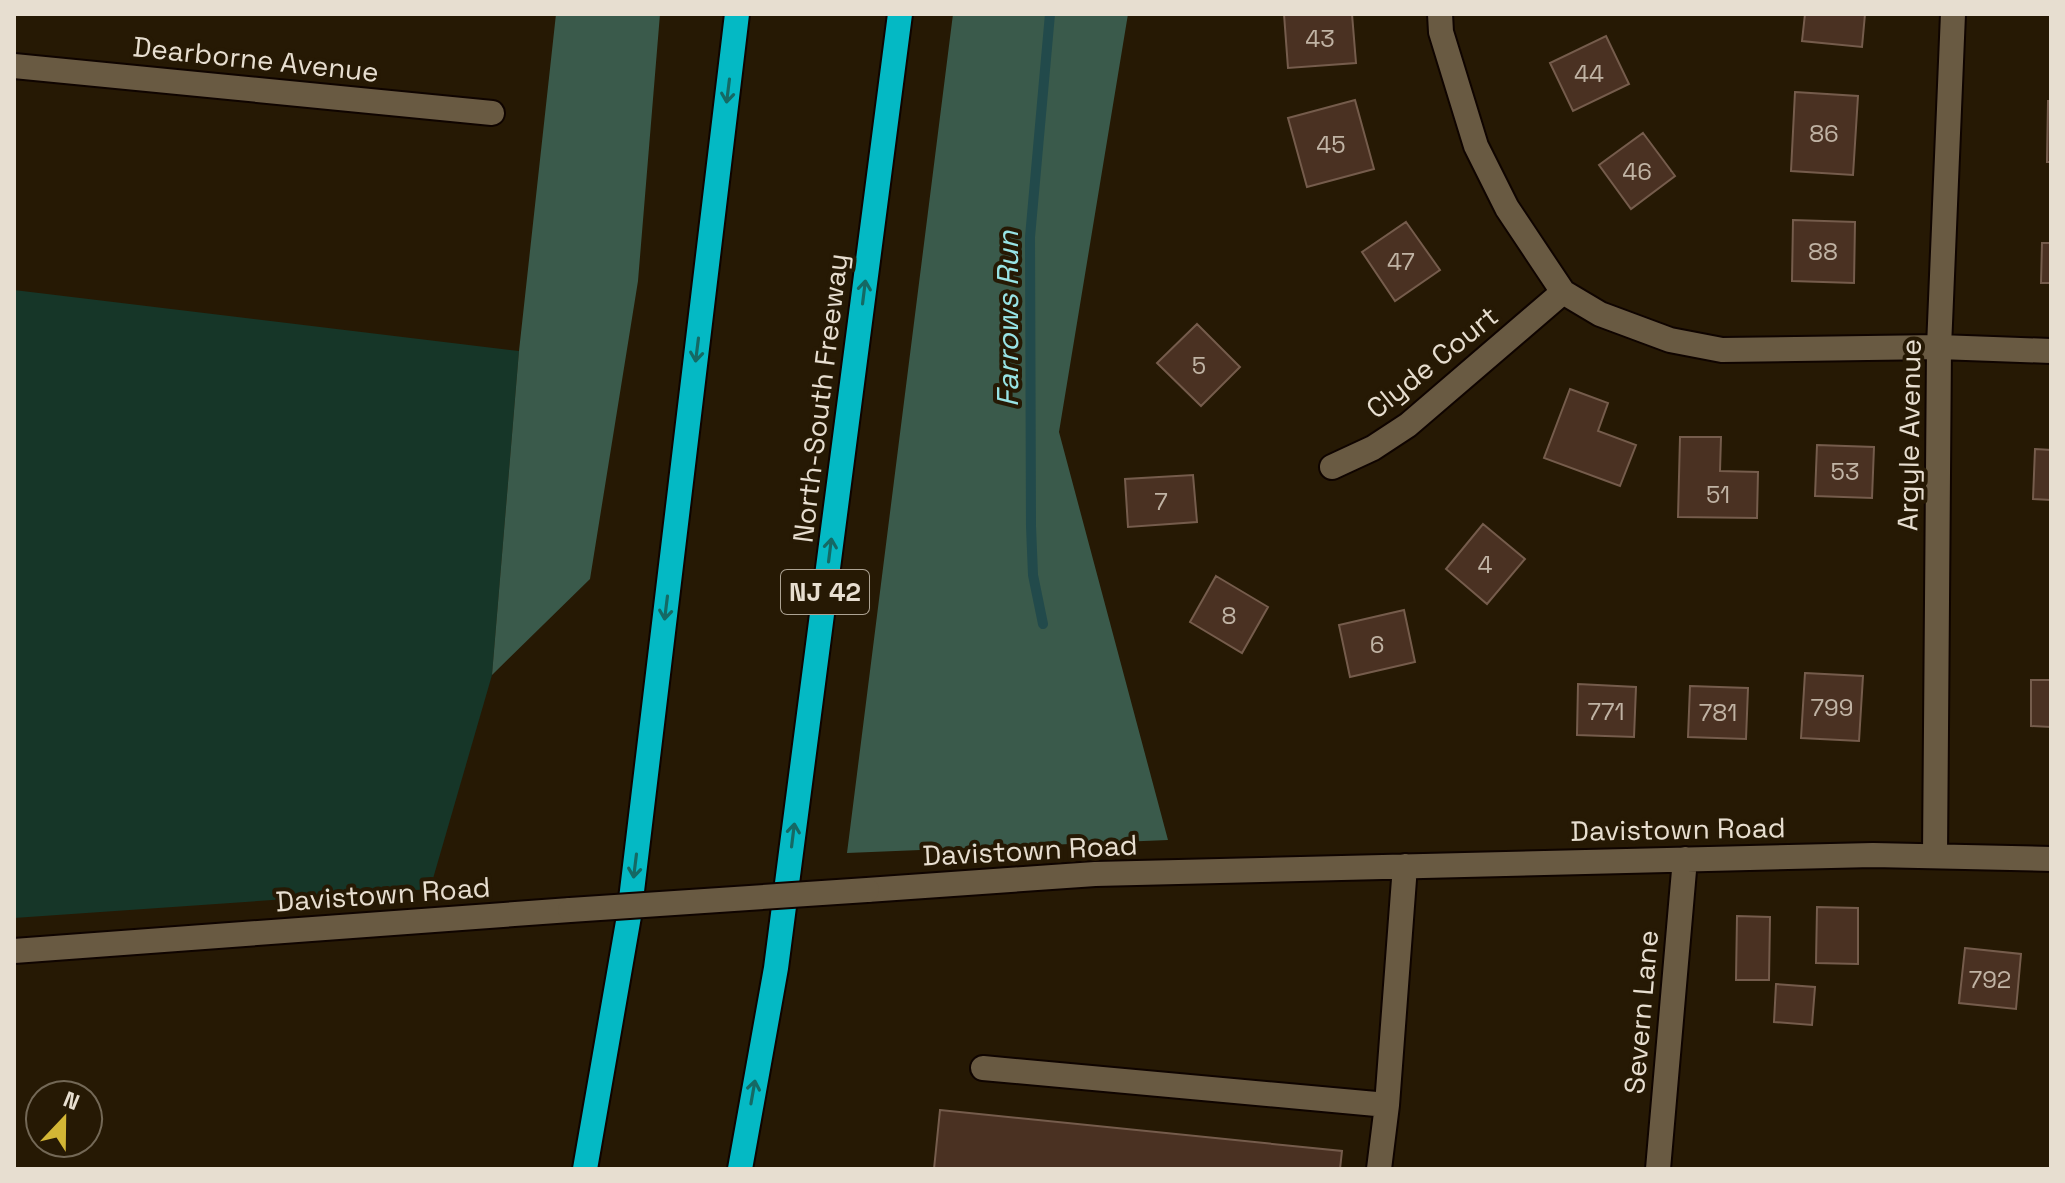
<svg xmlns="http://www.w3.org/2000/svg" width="2065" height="1183" font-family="'Space Grotesk',sans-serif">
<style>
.green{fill:#163628}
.forest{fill:#3a5a4b}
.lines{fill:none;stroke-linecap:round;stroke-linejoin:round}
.stream{stroke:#224a4b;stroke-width:10}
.building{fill:#4a3122;stroke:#755c4c;stroke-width:2}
.minor-casing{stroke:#0f0400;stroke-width:28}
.highway-casing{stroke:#0f0400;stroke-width:28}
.minor{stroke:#695a42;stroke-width:24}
.highway{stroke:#04b9c4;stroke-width:24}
.minor-bridge-casing{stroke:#0f0400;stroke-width:28;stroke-linecap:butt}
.minor-bridge{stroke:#695a42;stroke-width:24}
.oneway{stroke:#156964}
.labels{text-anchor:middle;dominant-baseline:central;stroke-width:8;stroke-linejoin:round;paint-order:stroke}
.number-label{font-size:24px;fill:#c0b3a4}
.shield{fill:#261904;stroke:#ada393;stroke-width:2}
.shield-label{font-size:26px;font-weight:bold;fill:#e7ded0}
.street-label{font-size:28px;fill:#e7ded0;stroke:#261904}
.water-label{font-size:30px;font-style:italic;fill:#98e4e6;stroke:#261904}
</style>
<rect width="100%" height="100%" fill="#261904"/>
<!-- green -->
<path class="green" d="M14 290 519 351 492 675 430 889 14 918Z"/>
<!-- forest -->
<path class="forest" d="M556 14H660L638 281 590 579 492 675 519 351Z
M953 14H1128L1059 432 1168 840 847 853Z"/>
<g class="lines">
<!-- stream -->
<path class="stream" d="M1043 624 1033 575 1031 526 1030 237 1050 14"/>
</g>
<!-- building -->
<path class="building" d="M1284 14H1352L1356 63 1288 68Z
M1805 14H1865L1862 47 1802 41Z
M1606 36 1629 84 1573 111 1550 63Z
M1795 92 1858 96 1853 175 1791 171Z
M1355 100 1374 169 1307 187 1288 118Z
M2048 101H2051V162H2047Z
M1643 133 1675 176 1631 209 1599 165Z
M1793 220 1855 222 1854 283 1792 281Z
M1406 222 1440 270 1395 301 1362 252Z
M2042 243H2051V283H2041Z
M1197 324 1240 367 1201 406 1157 363Z
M1570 389 1608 403 1598 431 1636 445 1620 486 1544 458Z
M1680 437H1721L1720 471 1758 472 1757 518 1678 517Z
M1817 445 1874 447 1872 498 1815 496Z
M2035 449 2051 450V500L2033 499Z
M1193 475 1197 522 1128 527 1125 479Z
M1483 524 1525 559 1487 604 1446 569Z
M1216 576 1268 607 1242 653 1190 622Z
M1404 610 1415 662 1350 677 1339 625Z
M1805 673 1863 676 1859 741 1801 738Z
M2031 680H2051V727L2031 726Z
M1578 684 1636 687 1634 737 1577 735Z
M1690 686 1748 688 1746 739 1688 737Z
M1817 907 1858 908V964L1816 963Z
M1737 916 1770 917 1769 980H1736Z
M1965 948 2021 954 2016 1009 1959 1003Z
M1776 984 1815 987 1812 1025 1774 1022Z
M940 1110 1342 1151 1340 1169H934Z"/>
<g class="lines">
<defs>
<path id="minor" d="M1440 14 1441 32 1476 146 1507 208 1563 292 1600 314 1670 340 1722 350 1939 347 2051 351
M14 66 492 113
M1332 467 1373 448 1408 425 1563 292
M1935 856 1939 347 1953 14
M867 890 1095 874 1873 855 2051 859
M14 951 570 910
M983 1068 1387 1105
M1379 1169 1387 1105 1405 866
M1658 1169 1685 859"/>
<path id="highway" d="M585 1169 629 916 737 14
M740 1169 776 968 900 14"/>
</defs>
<!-- minor casing -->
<use href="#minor" class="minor-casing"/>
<!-- highway casing -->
<use href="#highway" class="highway-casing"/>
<!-- minor -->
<use href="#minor" class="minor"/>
<!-- highway -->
<use href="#highway" class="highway"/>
<defs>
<path id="minor-bridge" d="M570 910 867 890"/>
</defs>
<!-- minor-bridge casing -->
<use href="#minor-bridge" class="minor-bridge-casing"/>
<!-- minor-bridge -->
<use href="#minor-bridge" class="minor-bridge"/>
</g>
<!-- one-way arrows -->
<defs><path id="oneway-shaft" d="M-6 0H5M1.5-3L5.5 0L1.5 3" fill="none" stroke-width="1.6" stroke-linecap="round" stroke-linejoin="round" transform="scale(2)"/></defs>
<g class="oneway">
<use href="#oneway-shaft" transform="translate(728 91) rotate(97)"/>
<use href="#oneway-shaft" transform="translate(864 292) rotate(-83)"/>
<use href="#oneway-shaft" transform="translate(697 350) rotate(97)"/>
<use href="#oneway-shaft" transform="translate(830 550) rotate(-83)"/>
<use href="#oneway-shaft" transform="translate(666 608) rotate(97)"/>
<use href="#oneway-shaft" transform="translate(793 835) rotate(-83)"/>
<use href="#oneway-shaft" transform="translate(635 866) rotate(97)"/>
<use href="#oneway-shaft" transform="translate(753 1092) rotate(-80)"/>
</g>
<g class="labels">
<!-- number labels -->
<g class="number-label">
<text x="1320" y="38">43</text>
<text x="1589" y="73">44</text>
<text x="1824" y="133">86</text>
<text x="1331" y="144">45</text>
<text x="1637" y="171">46</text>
<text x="1823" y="251">88</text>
<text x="1401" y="261">47</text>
<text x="1199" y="365">5</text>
<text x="1845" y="471">53</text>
<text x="1718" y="494">51</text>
<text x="1161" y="501">7</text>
<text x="1485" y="564">4</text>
<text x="1229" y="615">8</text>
<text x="1377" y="644">6</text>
<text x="1832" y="707">799</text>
<text x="1606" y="711">771</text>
<text x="1718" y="712">781</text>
<text x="1990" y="979">792</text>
</g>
<!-- shield labels -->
<rect class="shield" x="781" y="570" width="88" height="44" rx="6"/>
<g class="shield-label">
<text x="825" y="592">NJ 42</text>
</g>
<!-- street labels -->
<g class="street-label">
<text transform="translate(256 59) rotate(6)">Dearborne Avenue</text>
<text transform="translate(1432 362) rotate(-39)">Clyde Court</text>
<text transform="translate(820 398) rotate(-83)">North-South Freeway</text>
<text transform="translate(1909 435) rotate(-89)">Argyle Avenue</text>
<text transform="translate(1678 829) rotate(-1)">Davistown Road</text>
<text transform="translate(1030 850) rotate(-3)">Davistown Road</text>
<text transform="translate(383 894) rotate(-4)">Davistown Road</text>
<text transform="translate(1641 1012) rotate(-85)">Severn Lane</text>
</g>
<!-- water labels -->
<g class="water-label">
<text transform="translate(1007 319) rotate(-90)">Farrows Run</text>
</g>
</g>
<!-- border -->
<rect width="2065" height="1183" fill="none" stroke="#e7ded0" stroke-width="32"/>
<!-- north arrow -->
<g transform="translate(64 1119) rotate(22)"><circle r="38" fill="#261904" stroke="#736856" stroke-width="2"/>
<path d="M0-6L14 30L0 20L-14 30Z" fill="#d3b635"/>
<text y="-12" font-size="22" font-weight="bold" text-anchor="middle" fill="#e7ded0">N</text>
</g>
</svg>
